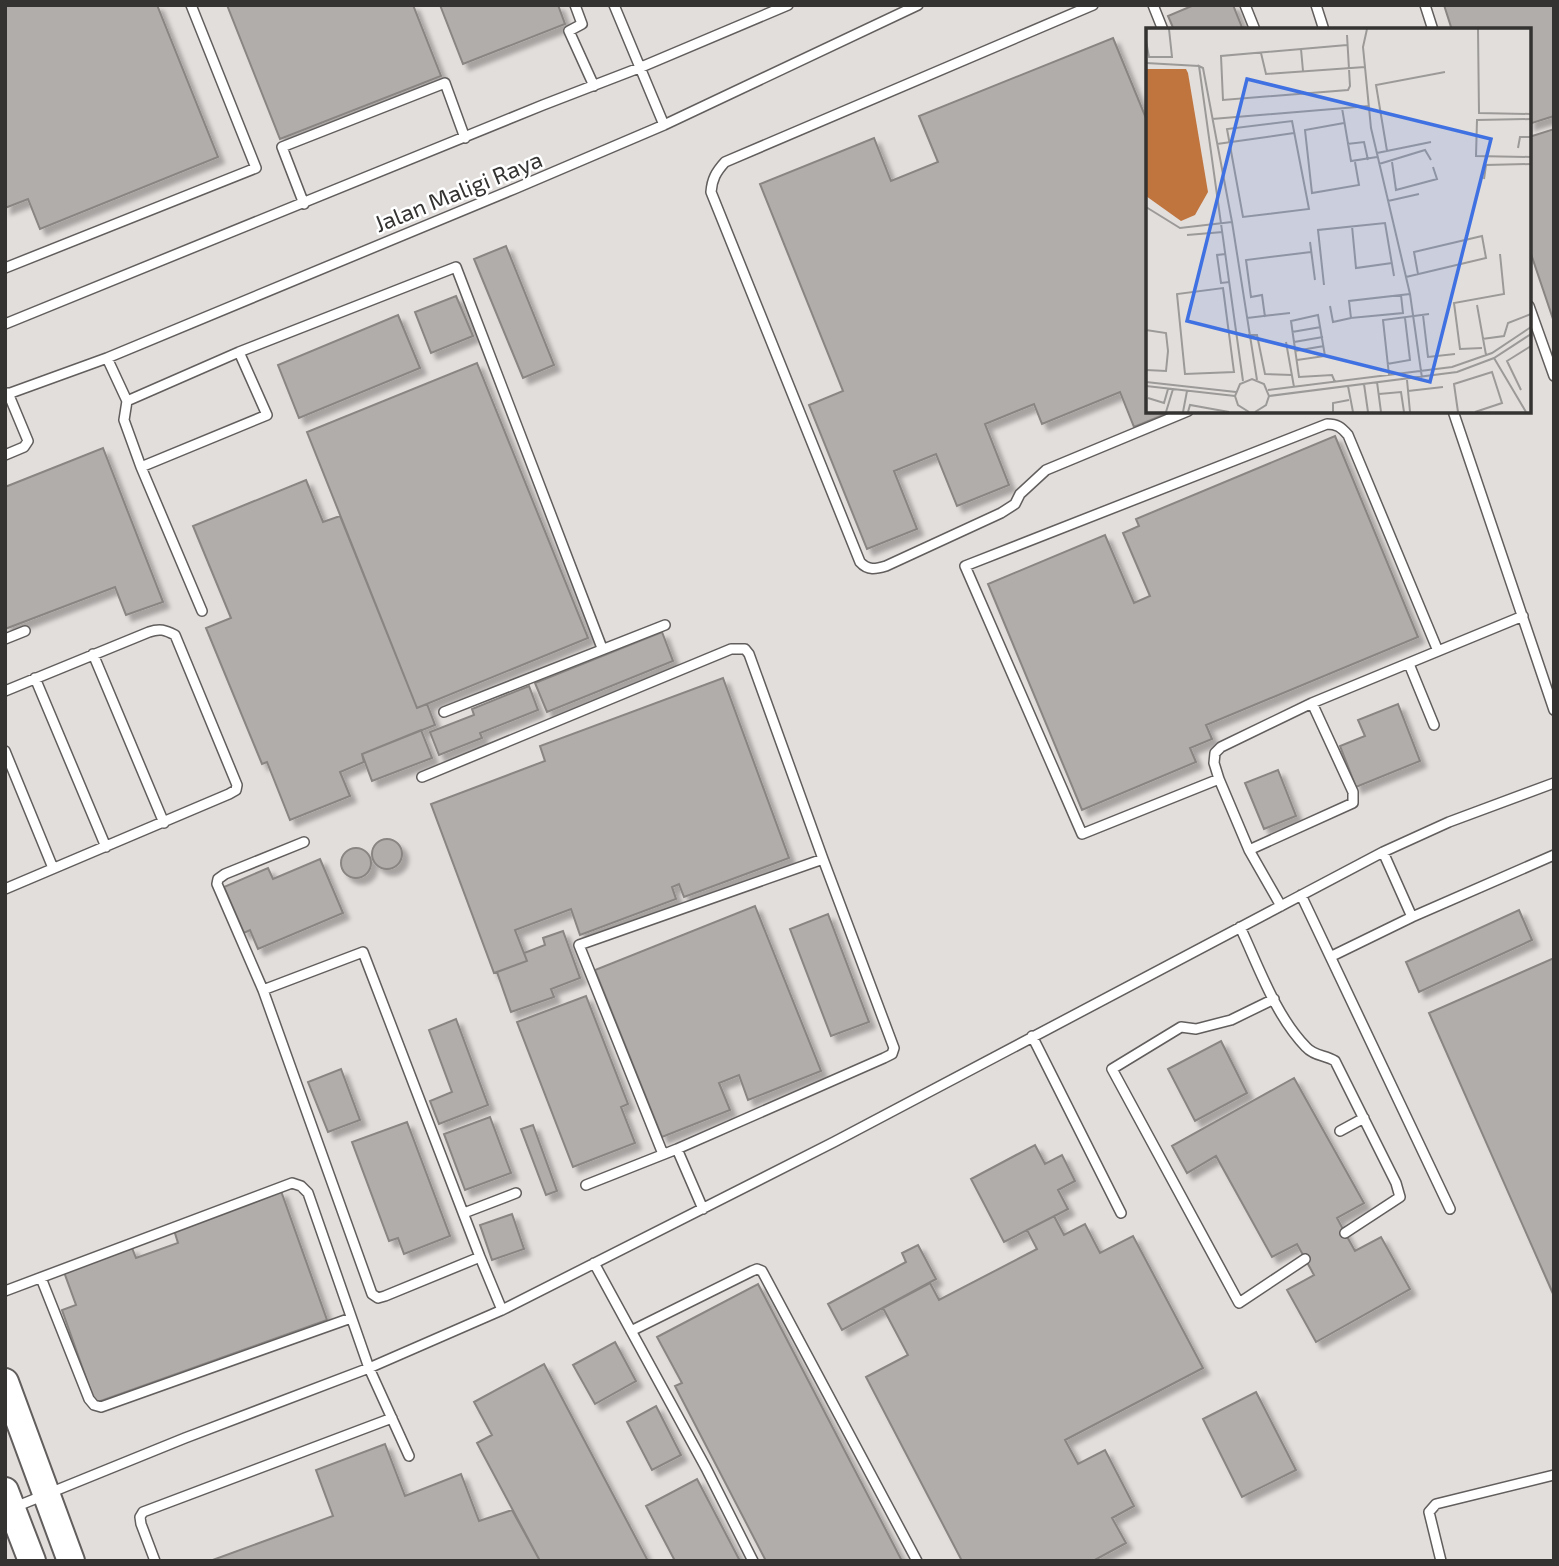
<svg xmlns="http://www.w3.org/2000/svg" width="1559" height="1566" font-family="'Exo 2',sans-serif">
<style>
.building{fill:#b1adab;stroke:#888583;stroke-width:2;filter:url(#shadow)}
.lines{fill:none;stroke-linecap:round;stroke-linejoin:round}
.lane-casing{stroke:#615e5d;stroke-width:12}
.secondary-casing{stroke:#615e5d;stroke-width:30}
.lane{stroke:#fff;stroke-width:9}
.secondary{stroke:#fff;stroke-width:26}
.labels{text-anchor:middle;dominant-baseline:central;stroke-width:5;stroke-linejoin:round;paint-order:stroke}
.street-label{font-size:23px;fill:#343332;stroke:#fff}
.inset-road{fill:none;stroke:#9c9a98;stroke-width:2}
.view{fill:#4071e2;fill-opacity:0.15;stroke:#4071e2;stroke-width:3.5}
.inset-edge{fill:none;stroke:#343332;stroke-width:3.5}
</style>
<defs>
<filter id="shadow"><feDropShadow dx="6" dy="6" stdDeviation="2" flood-color="#0004"/></filter>
</defs>
<rect width="100%" height="100%" fill="#e2dedc"/>
<!-- building -->
<path class="building" d="M5 5H157L218 157 40 229 28 199 5 208Z
M227 5H413L441 76 280 139Z
M440 5H558L565 24 463 64Z
M1194 5H1233L1243 30H1174L1168 16Z
M1444 5H1554V116L1529 124V30H1452Z
M1113 38 1148 123V411H1173L1134 427 1120 392 1042 424 1034 404 985 424 1009 485 957 506 936 454 894 471 917 529 867 549 809 405 843 391 760 184 874 138 891 181 938 162 919 116Z
M1554 129V322L1529 248V137Z
M506 246 554 365 523 378 474 259Z
M456 296 473 336 431 353 415 312Z
M398 315 420 368 299 418 278 365Z
M477 363 588 638 417 708 307 432Z
M1335 436 1418 637 1206 725 1212 739 1190 748 1196 762 1082 810 988 584 1105 535 1134 603 1150 596 1123 533 1139 526 1136 519Z
M103 448 163 602 126 615 115 587 5 629V487Z
M306 480 323 522 340 516 417 708 427 704 435 725 362 754 364 762 340 772 350 796 290 820 267 762 262 764 206 628 231 618 193 526Z
M662 632 673 661 547 712 535 683Z
M723 678 789 858 684 897 679 884 672 887 676 899 580 935 571 909 515 930 527 961 494 973 431 804 545 761 540 746Z
M529 686 538 710 480 733 482 738 439 755 430 732 474 715 472 709Z
M1398 704 1420 761 1356 787 1340 746 1365 736 1358 720Z
M421 730 432 758 372 781 362 754Z
M1278 770 1296 816 1264 829 1245 783Z
M372 854a15 15 0 1 1 30 0a15 15 0 1 1-30 0Z
M341 863a15 15 0 1 1 30 0a15 15 0 1 1-30 0Z
M320 859 343 913 258 949 250 930 244 933 224 887 268 868 273 879Z
M755 906 821 1071 748 1100 739 1075 719 1083 730 1110 662 1137 595 970Z
M1519 910 1532 940 1419 992 1406 962Z
M828 914 869 1022 831 1036 790 929Z
M563 931 580 978 551 989 554 997 511 1012 497 972 527 961 524 953 545 945 543 938Z
M1554 958V1296L1429 1013Z
M586 996 628 1104 621 1107 635 1143 573 1167 517 1022Z
M456 1019 488 1105 439 1124 430 1101 452 1092 429 1030Z
M1221 1041 1247 1093 1195 1121 1168 1069Z
M341 1069 360 1120 328 1132 308 1082Z
M1294 1078 1364 1203 1337 1218 1345 1233 1355 1251 1381 1237 1410 1289 1316 1342 1287 1290 1314 1275 1297 1244 1272 1257 1216 1156 1187 1173 1172 1146Z
M490 1117 511 1173 465 1190 444 1134Z
M407 1122 450 1236 404 1254 398 1238 389 1241 352 1142Z
M533 1125 557 1191 546 1195 521 1129Z
M1035 1145 1045 1164 1062 1155 1075 1181 1058 1190 1068 1209 1004 1242 971 1179Z
M281 1191 327 1320 95 1403 62 1310 76 1305 64 1272 132 1248 136 1258 178 1243 174 1230Z
M512 1214 524 1249 492 1260 480 1225Z
M1054 1216 1064 1235 1085 1224 1100 1253 1133 1236 1203 1368 1065 1440 1078 1464 1105 1450 1134 1506 1112 1518 1126 1543 1093 1561H962L866 1377 908 1355 883 1308 930 1283 939 1300 1037 1249 1027 1230Z
M918 1245 936 1279 842 1330 828 1304 906 1262 902 1253Z
M758 1284 902 1561H766L675 1386 682 1383 657 1337Z
M615 1342 636 1381 595 1404 573 1365Z
M544 1364 648 1561H540L477 1443 492 1435 474 1402Z
M1256 1392 1296 1470 1242 1497 1203 1419Z
M656 1406 681 1455 652 1470 627 1422Z
M385 1444 405 1496 461 1474 479 1521 512 1510 540 1561H210L333 1516 316 1470Z
M697 1479 740 1561H675L646 1506Z"/>
<g class="lines">
<defs>
<path id="lane" d="M575 5 582 24 569 31 594 86
M614 5 664 125
M1093 5 725 162C716 172 712 179 711 192L860 562C868 571 876 569 886 566L1001 513 1015 504 1020 494 1046 470 1188 411
M1153 5 1163 30
M1245 5 1255 30
M1316 5 1324 30
M1425 5 1433 30
M304 204 282 147 445 83 465 138
M5 268 256 168 191 5
M1529 306 1554 376
M5 324 543 105 639 68 788 5
M107 358 127 401 124 420 141 467 202 611
M5 395 107 358 514 189 664 125 918 5
M127 401 239 352
M1453 411 1554 710
M5 455 24 447 28 441 8 393
M141 467 267 415 239 352 456 267 602 648
M5 639 25 631
M93 654 164 823
M1409 664 1434 725
M35 678 106 847
M5 691 149 632C160 628 165 630 175 635L237 785 236 790 229 794 5 889
M444 712 665 625
M5 751 53 868
M422 777 731 649H745L749 654 823 859 894 1048 892 1054 884 1058 677 1149 586 1185
M1219 779 1082 834 965 566 1327 424C1337 424 1341 427 1348 435L1438 651
M1249 850 1353 803V792L1312 703
M1383 852 1412 917
M1301 895 1450 1209
M1281 906 1249 850 1219 779 1214 763 1215 753 1221 747 1312 703 1523 616
M1240 927C1259 967 1275 1015 1306 1047 1314 1056 1325 1055 1335 1061L1396 1183 1400 1197 1345 1233
M1332 956 1412 917 1554 855
M263 990 217 884 218 879 225 874 304 842
M1274 999 1231 1020 1196 1029 1181 1027 1112 1069 1239 1303 1305 1259
M1032 1036 1121 1213
M1340 1131 1364 1118
M677 1149 703 1209
M663 1154 579 945 823 859
M464 1213 516 1193
M480 1257 385 1296 378 1298 372 1294 263 990 363 952 480 1257 502 1310
M594 1263 706 1468 753 1561
M41 1278 89 1399 94 1405 101 1407 351 1318
M5 1291 292 1183 301 1186 308 1193 369 1368 409 1456
M631 1331 752 1271 757 1269 762 1271 917 1561
M15 1507 185 1438 369 1368 502 1310 834 1142 1383 852 1449 822 1554 783
M155 1561 141 1524 140 1517 143 1512 392 1418
M1441 1561 1429 1512 1436 1504 1554 1475"/>
<path id="secondary" d="M5 1382 71 1561
M5 1491 32 1561"/>
</defs>
<!-- lane casing -->
<use href="#lane" class="lane-casing"/>
<!-- secondary casing -->
<use href="#secondary" class="secondary-casing"/>
<!-- lane -->
<use href="#lane" class="lane"/>
<!-- secondary -->
<use href="#secondary" class="secondary"/>
</g>
<g class="labels">
<!-- street labels -->
<g class="street-label">
<text transform="translate(458 191) rotate(-22)">Jalan Maligi Raya</text>
</g>
</g>
<!-- overview -->
<g transform="translate(1146 28)">
<rect width="385" height="385" fill="#e2dedc"/>
<path d="M0 41H40L42 45 62 164 49 187 35 193 0 168Z" fill="#c0743e"/>
<path class="inset-road" d="M221 1 217 19 225 100 264 266 276 350M332 1 333 85 385 86M201 7 204 58 202 62 77 72 75 28 201 17M0 13 3 29H26L23 1M155 21 157 43M115 25 120 46 219 39M0 35 53 38M196 80 205 133 231 129M66 91 223 78M385 91 331 92 330 128 385 129M146 93 163 181 97 189 81 101ZM198 95 159 102 166 165 213 157 209 134M71 116 148 105M201 116 218 114 222 132M372 120 374 109H385M241 123 230 57 299 44M231 125 285 114M246 134 250 162 291 151 287 139M233 136 279 122 285 132M338 151 340 137 385 136M242 173 273 166M0 179 34 200 86 194M206 198 210 240 246 235M41 207 77 204M164 214 169 252M80 226 71 227 75 255 84 254M260 249 340 230 336 208 268 224 272 246M178 257 172 202 239 195 248 248M77 260 88 344 39 346 31 266ZM255 267 257 285 205 290 203 273 264 266M331 277 340 327M184 278 187 294 205 290M277 287 282 329 309 326M119 289 116 267 105 269 100 232 165 224M101 290 144 285M0 302 20 305 22 323 20 343 0 342M146 304 175 299M102 307H111L119 346 146 347M336 311 358 308 362 295 385 286M140 314 148 359M148 314 177 309M336 320 314 321 308 275 358 266 354 226M149 323 178 318M348 330 380 384M151 332 179 328 172 287 145 293 153 349 186 347 189 354M241 336 264 332 259 290M243 347 237 292 283 286M261 352 264 384M97 353 53 38 57 40 86 194 111 352M0 354 90 364M231 354 235 384M218 356 222 384M0 358 89 368M202 358 207 384M122 362 306 339 346 325 385 299M375 362 361 333 385 318M262 363 297 359M233 366 255 364 258 384M123 368 311 344 348 330 385 306M2 370 18 375 22 361M20 384 27 361M37 384 41 363M42 384 44 377 83 384M103 384 92 377 89 368 94 356 106 351 118 356 123 368 120 377 109 384M187 384V375L203 372M312 384 308 356 346 344 356 375 329 384"/>
<path class="view" d="M101 51 345 111 284 354 41 293Z"/>
<rect width="385" height="385" class="inset-edge"/>
</g>
<!-- border -->
<rect width="1559" height="1566" fill="none" stroke="#343332" stroke-width="14"/>
</svg>
